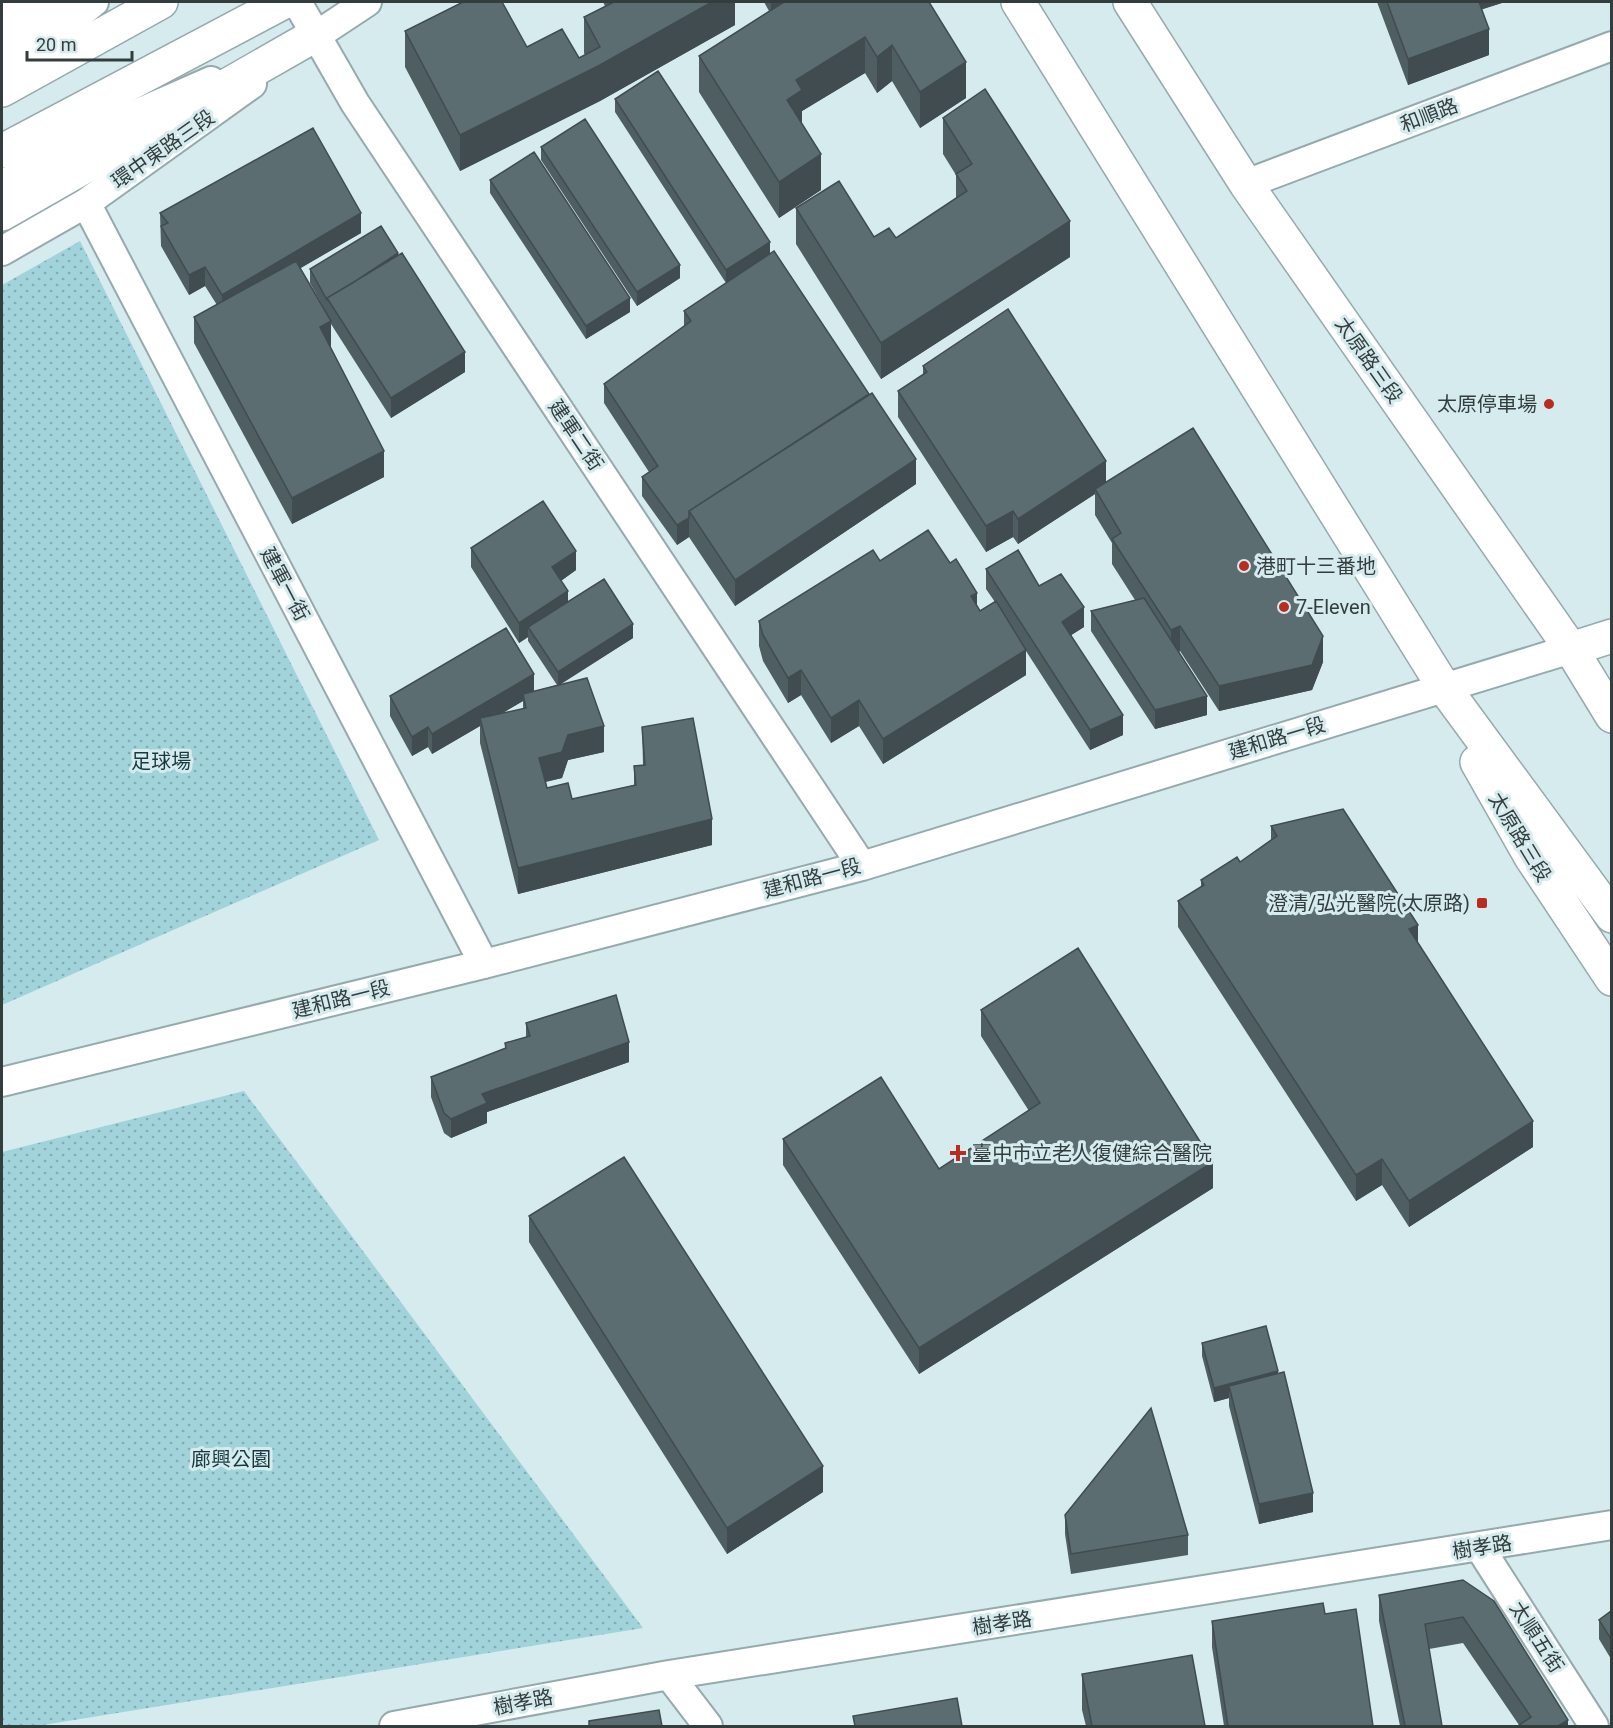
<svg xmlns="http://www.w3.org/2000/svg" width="1613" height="1728" font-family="Roboto,'Noto Sans TC',sans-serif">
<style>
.green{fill:url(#green-dots)}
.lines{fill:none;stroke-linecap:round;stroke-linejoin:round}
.street-casing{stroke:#95aaad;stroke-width:32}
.secondary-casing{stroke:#95aaad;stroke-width:36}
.highway-casing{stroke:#95aaad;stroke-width:36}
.street{stroke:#fff;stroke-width:28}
.secondary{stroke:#fff;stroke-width:33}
.highway{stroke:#fff;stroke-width:33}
.wall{fill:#4e5e61;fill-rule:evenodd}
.shaded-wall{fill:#404c4f}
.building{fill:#5b6d71;stroke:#404c4f;stroke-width:1.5}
.poi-dot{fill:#ba2c1f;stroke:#d5ebee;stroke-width:2}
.labels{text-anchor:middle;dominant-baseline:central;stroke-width:6;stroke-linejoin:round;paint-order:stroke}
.street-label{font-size:20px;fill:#343d3e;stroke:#d5ebee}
.poi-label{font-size:20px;fill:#343d3e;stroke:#d5ebee;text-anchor:start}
.park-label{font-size:20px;fill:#16393f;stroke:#d5ebee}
</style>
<defs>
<pattern id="green-dots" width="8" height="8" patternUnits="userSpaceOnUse" patternTransform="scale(1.5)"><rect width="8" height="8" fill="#a1d3db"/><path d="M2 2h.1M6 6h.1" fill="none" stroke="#84acb3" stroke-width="1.8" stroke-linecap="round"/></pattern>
</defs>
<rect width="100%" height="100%" fill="#d5ebee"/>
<!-- green -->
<path class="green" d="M80 241 379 840 2 1005V285Z
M244 1091 643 1628 37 1726H2V1152Z"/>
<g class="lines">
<defs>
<path id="street" d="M297 2 355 103 862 866
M2 13 24 2
M302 45 367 2
M2 65 51 37 94 2
M1246 184 1612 46
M2 185 86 136 211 81
M86 203 484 964
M2 251 86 203 252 84
M2 1082 484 964 862 866 1571 649
M1480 1548 1594 1726
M669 1675 708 1726
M394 1726 669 1675 1612 1525"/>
<path id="secondary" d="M1018 2 1443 686 1612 916
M1130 2 1246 184 1571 649 1612 716
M1571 649 1612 636
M1477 762 1531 857 1612 979"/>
<path id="highway" d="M2 32 55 2
M2 90 161 2
M2 151 284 2
M2 214 317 34"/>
</defs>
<!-- street casing -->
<use href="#street" class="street-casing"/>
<!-- secondary casing -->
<use href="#secondary" class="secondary-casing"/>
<!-- highway casing -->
<use href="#highway" class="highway-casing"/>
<!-- street -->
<use href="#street" class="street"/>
<!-- secondary -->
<use href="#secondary" class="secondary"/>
<!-- highway -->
<use href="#highway" class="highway"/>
</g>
<!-- wall -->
<path class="wall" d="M603 2H735V25L600 101 460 171 405 67V31L527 47 579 58 585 55 584 53V17L605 6Z
M764 2H929L966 98 920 128 892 81 877 93 865 73 802 111V125L821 190 779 218 699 92V56L769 11Z
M1377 2H1505L1482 9 1489 55 1408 85Z
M615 99 770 254 916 484 735 606 689 537 677 545 642 496V477L649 472 604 403V384L684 327V311L726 283 615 112Z
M943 118 1070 257 881 379 796 244V208L874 237 896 238 956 198V175L943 154Z
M541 147 680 278 637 306 541 160Z
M490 180 630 312 586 339 490 193Z
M160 213 361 233 300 268 326 312 310 283V269L398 255 465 372 391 418 331 324V346L330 347 384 477 292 524 194 343V317L217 305 205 286 189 295 161 246Z
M923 366 1106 482 1323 662 1312 690 1219 711 1180 651 1179 652 1207 715 1155 729 1091 631V611L1135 600 1112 564V543L1095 515V494L1018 544 1013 537 986 552 898 417V391L923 375Z
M471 548 576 570 561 581 568 602 633 638 558 685 604 752 568 760 562 778 546 782 547 788 572 799 634 785V766L643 765 642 727 712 845 518 894 480 743V726L432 754 428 747 412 756 390 716V696L534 691 557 685 528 641V637L519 643 471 567ZM523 701V709L501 714Z
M880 561 977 606 980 611 995 602 986 589V569L1039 586 1084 627 1071 635 1123 735 1090 750 1026 651V675L883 764 859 726 831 743 801 695 788 703 763 661 759 646V621Z
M1271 826 1418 944 1533 1147 1409 1227 1382 1185 1356 1201 1178 927V901L1201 887V880L1240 862 1271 840Z
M981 1010 1213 1188 919 1374 783 1165V1139L939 1169 1029 1111 981 1036Z
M526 1023 629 1062 487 1112V1123L451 1138 444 1133 431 1097V1077L505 1049V1043L526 1037Z
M529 1216 823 1492 727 1554 529 1242Z
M1202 1343 1278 1373 1313 1512 1259 1524 1229 1406V1398L1214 1402 1202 1356Z
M1065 1515 1188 1535V1555L1071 1574 1065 1534Z
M1463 1580 1568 1726 1519 1725 1463 1643 1429 1649 1442 1726H1400L1379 1621V1595Z
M1611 1611V1659L1599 1639V1620Z
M1325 1614 1373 1726H1224L1212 1647V1621Z
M1082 1674 1205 1726H1086L1082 1710Z"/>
<!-- shaded-wall -->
<path class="shaded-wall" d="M712 2H735V25L600 101 460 171V135Z
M771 2H788L771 13Z
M1474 2H1505L1474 12Z
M1489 29V55L1408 85V59Z
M865 37V73L802 111V126L787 100 796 80Z
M892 45V81L877 93V57Z
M966 62V98L920 128V92Z
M821 154V190L779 218V182Z
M361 213V233L222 314V295Z
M1070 221V257L881 379V343Z
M770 242V256L726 283V270Z
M398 253V266L328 300Z
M680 265V278L637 306V292Z
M205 267V286L189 295V275Z
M630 298V312L586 339V326Z
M331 321V346L320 353V327Z
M465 352V372L391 418V398Z
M384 451V477L292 524V498Z
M916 459V484L735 606V580Z
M1106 461V487L1095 489V494L1018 544V519Z
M1013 511V537L986 552V526Z
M689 518V537L677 545V525Z
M576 551V570L552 587V567Z
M568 591V611L528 627V637L519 643V623Z
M977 593V618L971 596Z
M1084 607V627L1062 641V622Z
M633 624V638L558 686V672Z
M1180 626V651L1171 655V630Z
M1323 636V662L1312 690 1219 711V686Z
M1026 650V675L883 764V739Z
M801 670V695L788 703V678Z
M534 674V694H523V701L482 725 480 718V726L432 754V734Z
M1207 696V715L1155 729V710Z
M859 700V726L831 743V718Z
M1123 715V735L1090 750V730Z
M604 726V752L568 760 562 778 539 783V758L568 735Z
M428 727V747L412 756V737Z
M712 819V845L518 894V868Z
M1418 925V951L1409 929Z
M629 1042V1062L487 1112V1123L451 1138V1119L482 1094Z
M1533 1121V1147L1409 1227V1201Z
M1382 1159V1185L1356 1201V1175Z
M1213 1162V1188L919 1374V1348Z
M1278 1371V1385L1229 1386V1398L1214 1402V1388Z
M823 1466V1492L727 1554V1528Z
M1313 1493V1512L1259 1524V1504Z
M1568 1720V1726H1558Z"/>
<!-- building -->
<path class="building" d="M463 2H502L527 47 562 29 579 58 600 47 584 17 614 2H712L600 65 460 135 405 31Z
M784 2H929L966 62 920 92 892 45 877 57 865 37 796 80 802 90 787 100 821 154 779 182 699 56Z
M1387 2H1479L1489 29 1408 59Z
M658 71 770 242 726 270 615 99Z
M985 89 1070 221 881 343 796 208 839 181 874 237 889 228 896 238 967 191 956 174 972 164 943 118Z
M585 119 680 265 637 292 541 147Z
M313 128 361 213 222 295 205 267 189 275 161 226 168 223 160 213Z
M534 152 630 298 586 326 490 180Z
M381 226 398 253 354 282 327 298 328 300H327L310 269Z
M774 251 869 394 689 511V518L677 525 642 477 658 466 604 384 691 321 684 311Z
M402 253 465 352 391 398 327 298Z
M296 261 331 321 320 327 384 451 292 498 194 317Z
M1008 309 1106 461 1018 519 1013 511 986 526 898 391 927 372 923 366Z
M872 393 916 459 735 580 689 511Z
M1193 428 1323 636 1312 665 1219 686 1180 626 1171 630 1112 539 1121 533 1095 489Z
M543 501 576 551 552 567 568 591 519 623 471 548Z
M928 530 950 563 956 559 977 593 971 596 980 611 996 601 1026 650 883 739 859 700 831 718 801 670 788 678 763 635 759 621 873 550 880 561Z
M1018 550 1039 586 1061 574 1084 607 1062 622 1123 715 1090 730 986 569Z
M604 579 633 624 558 672 528 627Z
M1144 598 1207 696 1155 710 1091 611Z
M506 628 534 674 432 734 428 727 412 737 390 696Z
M587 678 604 726 568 735 562 752 539 758 547 788 568 783 572 799 636 785 634 766 645 765 642 727 693 718 712 819 518 868 480 718 526 708 523 694Z
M1343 809 1418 925 1409 929 1533 1121 1409 1201 1382 1159 1356 1175 1178 901 1204 885 1201 880 1237 857 1240 862 1277 836 1271 826Z
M1078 948 1213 1162 919 1348 783 1139 881 1077 939 1169 1040 1103 981 1010Z
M616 995 629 1042 482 1094 487 1103 451 1119 444 1113 431 1077 506 1048 505 1043 530 1036 526 1023Z
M624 1157 823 1466 727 1528 529 1216Z
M1266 1326 1278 1371 1214 1388 1202 1343Z
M1284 1372 1313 1493 1259 1504 1229 1386Z
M1151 1408 1188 1535 1071 1554 1065 1515Z
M1463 1580 1494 1601 1568 1720 1558 1726H1518L1531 1717 1463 1617 1425 1624 1442 1726H1405L1379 1595Z
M1323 1603 1325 1614 1356 1609 1373 1726H1228L1212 1621Z
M1611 1611V1639L1599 1620Z
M1192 1655 1205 1726H1092L1082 1674Z
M957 1698 962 1726H855L853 1716Z
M659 1710 662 1726H589V1721Z"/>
<!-- markers -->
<g class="poi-dot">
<circle cx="1549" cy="404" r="6"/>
<circle cx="1244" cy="566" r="6"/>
<circle cx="1284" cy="607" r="6"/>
<rect x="1476" y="897" width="12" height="12" rx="3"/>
<path d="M955 1144h6v6h6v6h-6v6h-6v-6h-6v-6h6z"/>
</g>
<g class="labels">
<!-- street labels -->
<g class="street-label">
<text transform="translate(1429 115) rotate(-21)">和順路</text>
<text transform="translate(163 149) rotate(-35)">環中東路三段</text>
<text transform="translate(1369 360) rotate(55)">太原路三段</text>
<text transform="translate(576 435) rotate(56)">建軍二街</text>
<text transform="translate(285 584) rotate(62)">建軍一街</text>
<text transform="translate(1277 738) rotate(-17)">建和路一段</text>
<text transform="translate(1520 837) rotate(59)">太原路三段</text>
<text transform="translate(812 878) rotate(-15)">建和路一段</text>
<text transform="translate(341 999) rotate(-14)">建和路一段</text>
<text transform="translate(1482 1547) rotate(-9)">樹孝路</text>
<text transform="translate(1002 1623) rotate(-9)">樹孝路</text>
<text transform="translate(1537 1637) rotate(57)">太順五街</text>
<text transform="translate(523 1702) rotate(-11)">樹孝路</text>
</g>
<!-- poi labels -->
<g class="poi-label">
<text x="1537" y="404" text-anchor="end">太原停車場</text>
<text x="1256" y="566">港町十三番地</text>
<text x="1296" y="607">7-Eleven</text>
<text x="1470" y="903" text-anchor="end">澄清/弘光醫院(太原路)</text>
<text x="972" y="1153">臺中市立老人復健綜合醫院</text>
</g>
<!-- park labels -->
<g class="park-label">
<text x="161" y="761">足球場</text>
<text x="231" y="1459">廊興公園</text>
</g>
</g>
<!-- border -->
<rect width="1613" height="1728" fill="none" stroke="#343d3e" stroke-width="6"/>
<!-- scale -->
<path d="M27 51v9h105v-9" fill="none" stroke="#343d3e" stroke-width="3"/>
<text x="36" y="51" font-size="18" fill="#343d3e" stroke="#d5ebee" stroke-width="4.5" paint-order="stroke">20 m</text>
</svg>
